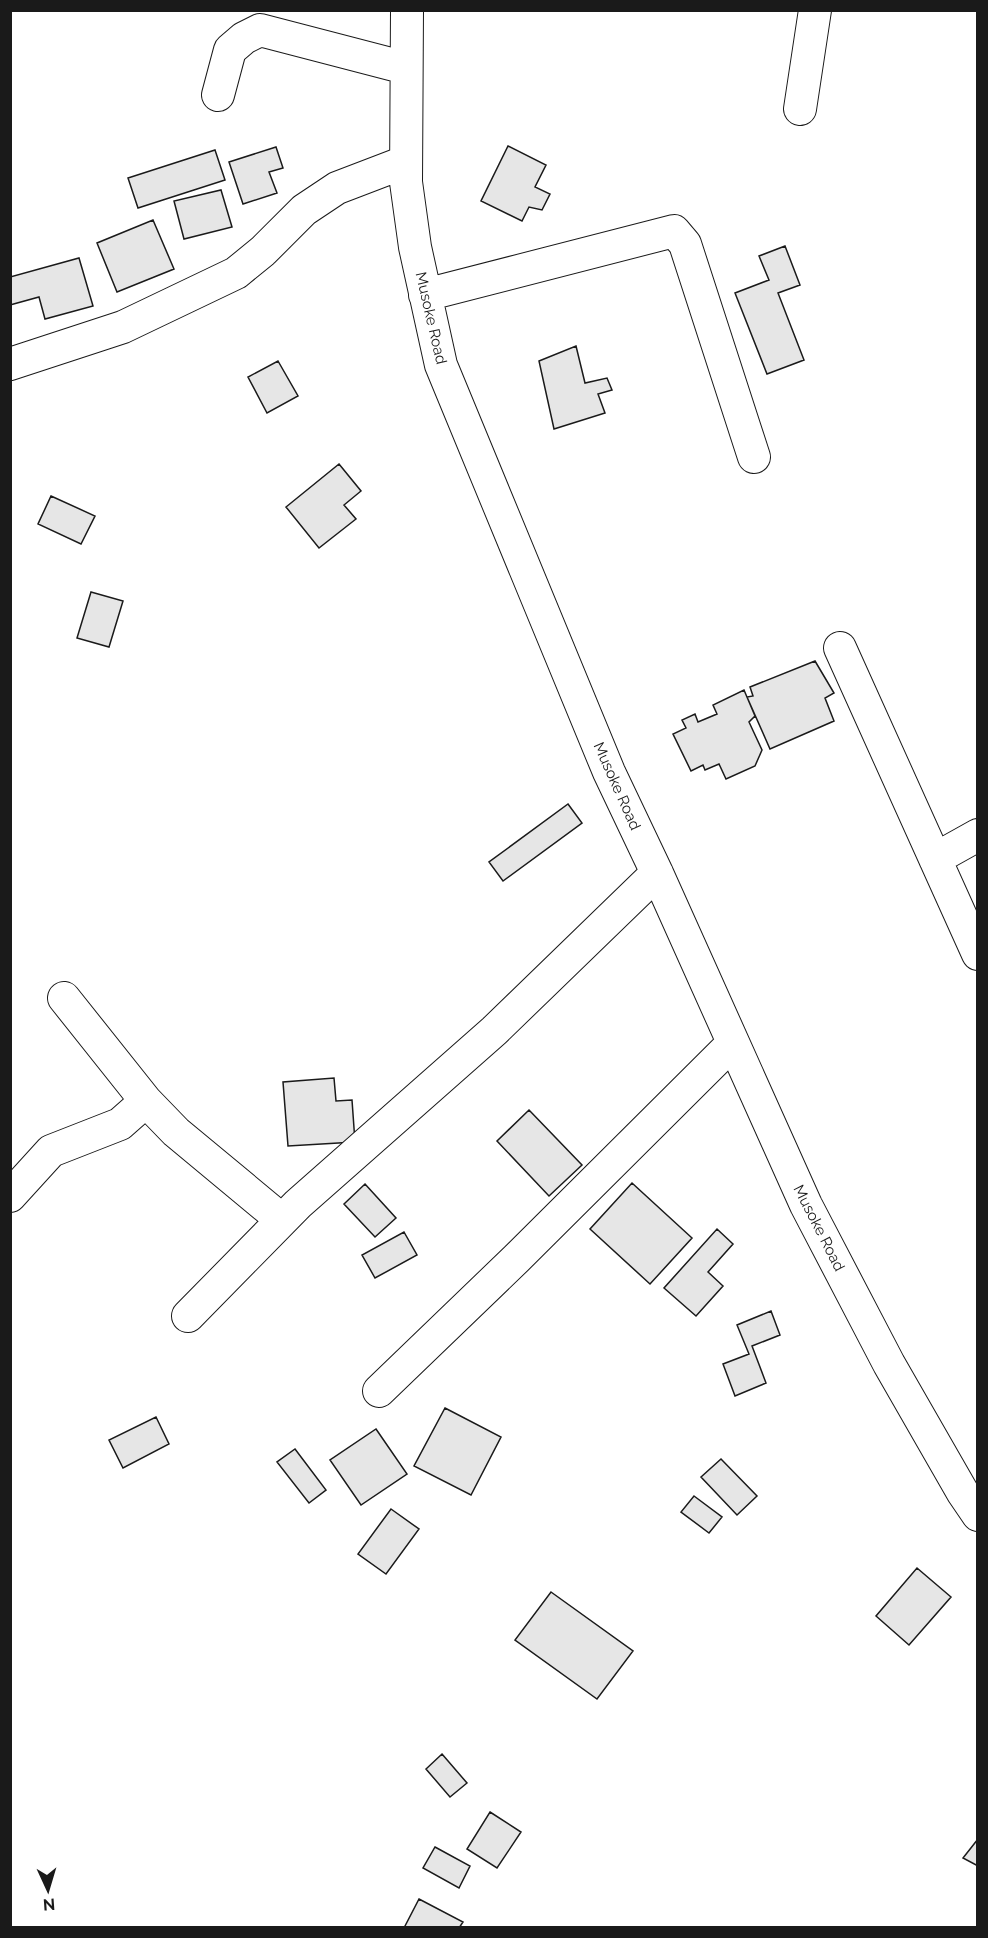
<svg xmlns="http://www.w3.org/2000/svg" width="988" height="1938" font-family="Raleway,sans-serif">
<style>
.building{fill:#e6e6e6;stroke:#1a1a1a;stroke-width:1.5}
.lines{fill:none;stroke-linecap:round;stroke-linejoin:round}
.minor-casing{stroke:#1a1a1a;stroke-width:34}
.minor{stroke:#fff;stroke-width:32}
.labels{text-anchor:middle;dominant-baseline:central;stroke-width:4.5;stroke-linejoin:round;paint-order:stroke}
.street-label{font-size:15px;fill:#1a1a1a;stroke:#fff}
</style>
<rect width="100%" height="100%" fill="#fff"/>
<!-- building -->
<path class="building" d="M508 146 546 165 535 187 550 194 542 210 529 207 522 221 481 201Z
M276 147 283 168 269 172 277 193 243 204 229 162Z
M215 150 225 180 138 208 128 178Z
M221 190 232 227 184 239 174 201Z
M153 220 174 269 117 292 97 243Z
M785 246 800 285 778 293 804 360 767 374 735 293 769 280 759 256Z
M79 258 93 306 45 319 39 297 10 305V277Z
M576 346 585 383 607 378 612 390 598 394 605 413 554 429 539 361Z
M278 361 298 396 267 413 248 377Z
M339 464 361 491 344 505 356 519 319 548 286 507Z
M51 496 95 516 81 544 38 524Z
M91 592 123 601 109 647 77 638Z
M815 661 834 693 825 698 834 721 770 749 747 697 753 696 750 687Z
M744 690 755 716 749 722 762 750 755 766 726 779 719 764 705 770 703 765 691 771 673 734 686 728 682 720 695 714 698 722 717 714 713 705Z
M568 804 582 823 503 881 489 862Z
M334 1078 336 1101 352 1100 355 1142 288 1146 283 1082Z
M529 1110 582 1165 549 1196 497 1141Z
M632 1183 692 1238 650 1284 590 1229Z
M365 1184 396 1218 375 1237 344 1204Z
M717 1229 733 1244 708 1272 723 1286 696 1316 664 1288Z
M404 1232 417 1255 375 1278 362 1255Z
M771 1311 780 1335 752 1346 766 1383 735 1396 723 1364 749 1354 737 1325Z
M445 1408 501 1437 471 1495 414 1466Z
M156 1417 169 1444 123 1468 109 1440Z
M376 1429 407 1474 361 1505 330 1460Z
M295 1449 326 1490 309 1503 277 1462Z
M721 1459 757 1496 737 1515 701 1477Z
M694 1496 722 1517 709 1533 681 1512Z
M391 1509 419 1529 386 1574 358 1554Z
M917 1568 951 1597 909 1645 876 1616Z
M551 1592 633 1651 597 1699 515 1640Z
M442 1754 467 1783 450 1797 426 1769Z
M490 1812 521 1832 497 1868 467 1849Z
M978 1839V1866L963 1858Z
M435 1847 470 1866 459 1888 423 1868Z
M419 1899 463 1922 459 1928H404Z"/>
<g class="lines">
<defs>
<path id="minor" d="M407 10 406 182 415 247 441 365 609 772 657 873 806 1205 889 1364 963 1493 978 1515
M218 95 230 50 244 38 260 30 406 68
M800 109 815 10
M425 295 674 231 685 244 754 457
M10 364 123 327 236 273 263 251 304 210 337 188 405 162
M840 648 978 954
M935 859 978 835
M64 998 146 1101
M10 1196 51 1151 120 1124 146 1101 176 1132 282 1220
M188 1316 298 1204 494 1031 657 873
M379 1391 516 1259 733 1043"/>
</defs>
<!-- minor casing -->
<use href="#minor" class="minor-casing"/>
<!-- minor -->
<use href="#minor" class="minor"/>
</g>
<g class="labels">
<!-- street labels -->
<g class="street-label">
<text transform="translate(431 318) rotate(77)">Musoke Road</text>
<text transform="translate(617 786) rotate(66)">Musoke Road</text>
<text transform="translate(819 1228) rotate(63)">Musoke Road</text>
</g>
</g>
<!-- border -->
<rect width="988" height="1938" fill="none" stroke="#1a1a1a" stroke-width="24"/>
<!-- north arrow -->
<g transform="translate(48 1890) rotate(176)" stroke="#ffffff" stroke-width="4.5" paint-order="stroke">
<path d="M0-4.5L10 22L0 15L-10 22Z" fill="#1a1a1a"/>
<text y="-9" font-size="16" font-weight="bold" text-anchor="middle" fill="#1a1a1a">N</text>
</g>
</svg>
